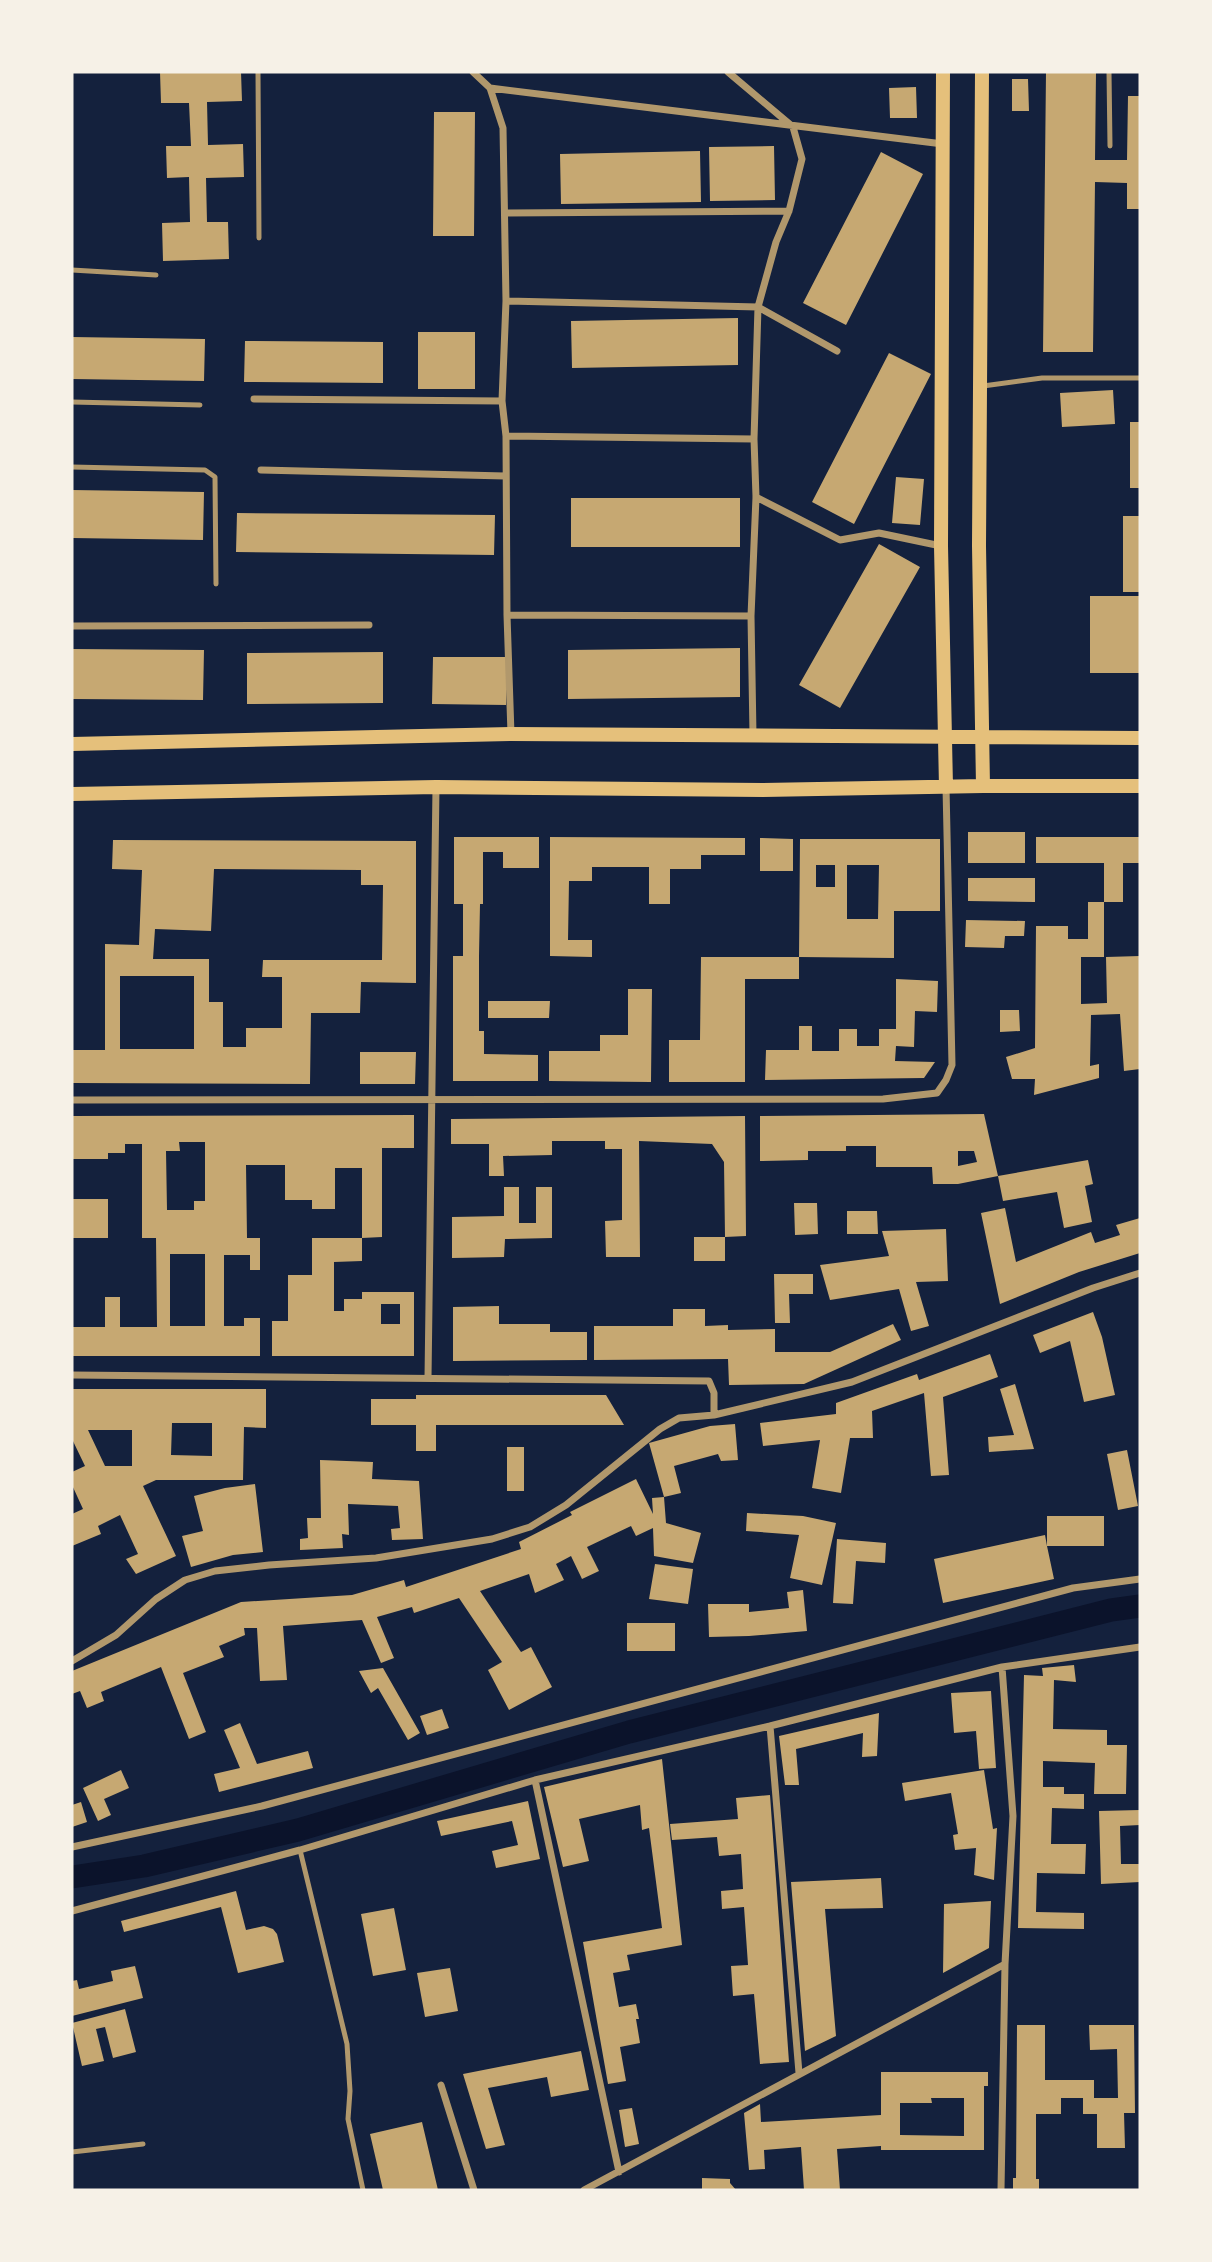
<svg xmlns="http://www.w3.org/2000/svg" width="1212" height="2262" font-family="'PT Sans Narrow',sans-serif">
<style>
.lines{fill:none;stroke-linecap:round;stroke-linejoin:round}
.canal{stroke:#0b132b;stroke-width:23}
.building{fill:#c6a872;fill-rule:evenodd}
.service{stroke:#b1986c;stroke-width:5}
.minor{stroke:#b1986c;stroke-width:7}
.secondary{stroke:#e5c07b;stroke-width:14}
</style>
<rect width="100%" height="100%" fill="#14213d"/>
<g class="lines">
<!-- canal -->
<path class="canal" d="M72 1877 144 1866 298 1830 629 1732 1111 1610 1140 1606"/>
</g>
<!-- building -->
<path class="building" d="M160 72H241L242 101 207 102 208 145 243 144 244 177 206 178 207 222H228L229 259 163 261 162 223 190 222 189 177 167 178 166 146H191L189 103H161Z
M1046 72H1096L1095 160H1127L1128 96H1140V209H1127V183L1095 182 1093 352H1043Z
M1012 79H1028L1029 111H1012Z
M916 87 917 118H890L889 88Z
M434 112H475L474 236H433Z
M774 146 775 200 710 201 709 147Z
M700 151 701 202 561 204 560 154Z
M881 152 923 174 846 325 803 303Z
M738 318V365L572 368 571 321Z
M418 332H475V389H418Z
M72 337 205 339 204 381 72 379Z
M245 341 383 342V383L244 382Z
M889 353 931 374 854 524 812 502Z
M1113 390 1115 424 1062 427 1060 393Z
M1130 422H1140V488H1130Z
M896 477 924 479 920 525 892 523Z
M72 490 204 492 203 540 72 538Z
M571 498H740V547H571Z
M237 513 495 515 494 555 236 552Z
M1123 516H1140V592H1123Z
M879 544 920 567 840 708 799 685Z
M1090 596H1140V673H1090Z
M740 648V697L568 699V650Z
M72 649 204 650 203 700 72 699Z
M383 652V703L247 704V653Z
M433 657H507L506 705 432 704Z
M968 832H1025V863H968Z
M454 837H539V868H503V852H483V904H480L479 956V1031H484V1054L538 1055V1081H453V956H463V904H454Z
M550 837 745 838V855H701V869H670V904H649V867H592V881H569L568 940H592V957L550 956Z
M1036 837H1140V863H1123V902H1104V957H1081V1004L1107 1003 1106 957 1140 956V1069L1124 1071 1120 1014 1091 1015 1090 1066 1099 1064V1078L1034 1095 1035 1079H1012L1006 1057 1035 1048 1036 926H1068V939H1088V902H1104V863H1036Z
M760 838 793 839V871H760Z
M800 839H940V911H894V958L799 957ZM816 865H835V887H816ZM847 865H879L878 919H847Z
M113 840 416 841V983L361 982 360 1013H311L310 1084 72 1083V1050H105V944L139 945 142 870 112 869ZM214 869 361 870V885H383L382 960H263L262 977H282V1028H246V1047H223V1002H209V959H153L155 929 211 931ZM120 976H194V1049H120Z
M968 878H1035V902L968 901Z
M966 920 1025 921 1024 936H1005L1004 948 965 947Z
M701 957H799V979H745V1082H669V1040H700Z
M896 979 938 981 937 1012 915 1011 914 1047 896 1046 895 1061 935 1062 924 1078 765 1080 766 1050H799V1026H812V1051H839V1029H857V1046H879V1029H896Z
M628 989H652L651 1082 549 1081V1051H600V1035H628Z
M488 1001H550L549 1018H488Z
M1000 1010H1019L1020 1031 1000 1032Z
M360 1052H416L415 1084H360Z
M984 1114 998 1176 958 1184H933L932 1167H876V1146H846V1151H808V1160L760 1161V1116ZM958 1151H974L977 1162 958 1166Z
M414 1115V1148H382V1237L362 1238V1168H335V1209H312V1200H285V1165H246L247 1238H260V1270H250V1255H224V1326H244V1318H260V1356H72V1327H105V1297H120V1327H157L156 1238H142V1144H125V1153H108V1159H72V1116ZM179 1142H205V1201H194V1210H167L166 1151H180ZM170 1254H205V1326H170Z
M745 1116 746 1236 725 1237 724 1162 712 1144 639 1141 640 1257H606L605 1221 622 1220V1149H605V1141H552V1155L503 1156 504 1176H489V1144H451V1119Z
M1088 1160 1093 1184 1085 1186 1092 1222 1064 1228 1057 1192 1003 1201 998 1176Z
M504 1187H519V1223H536V1187H552V1238L505 1239 504 1257 452 1258V1217L504 1216Z
M72 1199H108V1238H72Z
M794 1203H817L818 1234 795 1235Z
M1005 1208 1016 1262 1091 1232 1095 1243 1120 1235 1116 1225 1140 1218V1253L1079 1272 1000 1304 981 1213Z
M847 1211H877L878 1234H847Z
M946 1229 948 1281 916 1282 929 1326 911 1331 899 1289 830 1300 820 1265 889 1256 882 1231Z
M694 1237H725V1261H694Z
M312 1238H362V1261L334 1262V1311H344V1299H362V1292H414V1356H272V1321H288V1275H312ZM381 1304H400V1324H381Z
M774 1274H813V1294H789L790 1323H775Z
M499 1306V1324H550V1332H587V1360L453 1361V1307Z
M673 1309H705V1326L728 1325V1330L775 1329V1352H830L893 1324 901 1340 804 1384 729 1385 728 1359 594 1360V1326H673Z
M1093 1312 1102 1337 1115 1395 1084 1402 1070 1341 1040 1353 1033 1335Z
M990 1354 998 1377 943 1397 949 1475 931 1476 924 1393 872 1411 873 1438H850L841 1493 812 1488 820 1440 763 1446 760 1423 836 1414V1403L917 1374 919 1380Z
M1015 1384 1034 1449 989 1452 988 1437 1014 1435 1000 1389Z
M72 1389H266V1428L244 1427 243 1480H156L143 1486 176 1556 136 1574 126 1559 138 1554 120 1515 98 1526 101 1534 72 1546V1514L83 1509 72 1485V1472L85 1466 72 1439ZM172 1423H212V1456L171 1455ZM88 1430H132V1466H105Z
M416 1395H606L624 1425H436V1451H416V1425H371V1399H416Z
M735 1424 738 1460 721 1461 718 1454 674 1466 681 1493 664 1497 666 1523 701 1533 693 1563 654 1556 653 1528 636 1536 631 1526 587 1547 599 1571 582 1579 571 1556 556 1564 564 1580 535 1593 529 1574 480 1591 521 1652 531 1647 552 1687 509 1710 488 1670 502 1662 459 1598 414 1613 412 1607 377 1617 394 1658 381 1663 362 1620 283 1626 287 1680 260 1681 257 1628H244L245 1635 219 1646 224 1657 183 1673 206 1732 189 1739 161 1667 101 1692 104 1701 87 1708 80 1691 72 1694V1671L241 1602 352 1595 404 1580 406 1587 521 1549 519 1542 572 1515 570 1512 636 1479 653 1514 652 1498 664 1497 649 1443 710 1426Z
M507 1447H524V1491H507Z
M1127 1450 1138 1506 1118 1510 1107 1454Z
M320 1460 373 1462 372 1479 419 1481 423 1539 392 1540 391 1529 400 1528 398 1506 348 1504 349 1535 342 1534 343 1548 300 1550V1539L308 1538 307 1518H321Z
M255 1484 263 1552 233 1555 191 1567 182 1536 203 1531 194 1496 225 1488Z
M747 1513 803 1516 836 1523 822 1585 790 1578 799 1535 746 1531Z
M1047 1516H1104V1546H1047L1054 1579 943 1603 934 1559 1045 1535 1047 1546Z
M837 1539 886 1543 885 1563 856 1561 853 1604 833 1603Z
M655 1564 693 1569 688 1604 649 1599Z
M803 1590 807 1631 749 1636 709 1637 708 1604H749V1612L789 1608 787 1592Z
M627 1623H675V1651H627Z
M1074 1665 1076 1682 1054 1680 1053 1729 1107 1730V1745H1127L1126 1794H1094L1095 1763 1043 1761V1787H1064V1794H1084V1809L1052 1808 1051 1844H1086L1085 1874 1037 1873 1036 1912 1084 1913V1929L1018 1928 1024 1675 1043 1676 1042 1668Z
M383 1668 420 1733 408 1740 378 1688 371 1693 359 1671Z
M991 1691 996 1768 979 1769 976 1731 954 1733 951 1693Z
M442 1709 449 1728 427 1735 420 1716Z
M879 1713 877 1756 862 1757 863 1733 796 1749 799 1785H785L779 1736Z
M240 1723 257 1764 308 1751 313 1768 219 1792 214 1774 240 1768 224 1730Z
M662 1759 682 1945 627 1955 630 1970 613 1973 619 2007 636 2004 639 2019H636L640 2043 620 2047 626 2081 608 2084 583 1942 662 1928 649 1828 642 1830 640 1805 579 1819 589 1861 563 1867 544 1787Z
M121 1770 129 1788 104 1799 111 1815 98 1821 83 1788Z
M984 1770 993 1829 997 1828 994 1880 974 1875 976 1848 955 1850 953 1835 958 1834 951 1793 905 1801 902 1783Z
M770 1795 789 2062 760 2064 754 1994 733 1996 731 1966 748 1965 744 1907 722 1909 721 1891 743 1889 741 1854 719 1856 717 1837 672 1840 670 1824 738 1819 736 1798Z
M528 1801 540 1859 496 1868 492 1851 518 1845 512 1821 441 1836 437 1821Z
M81 1802 87 1822 72 1827V1805Z
M1140 1810V1825L1120 1826 1121 1864H1140V1882L1101 1884 1099 1811Z
M881 1878 883 1908 825 1909 836 2036 805 2051 791 1882Z
M236 1891 246 1930 264 1926 273 1929 277 1934 284 1962 238 1973 221 1907 124 1932 121 1921Z
M991 1901 989 1948 943 1973 944 1904Z
M394 1908 406 1970 373 1976 361 1914Z
M135 1966 143 1998 72 2016V1981L77 1980 79 1989 113 1981 111 1971Z
M450 1968 458 2011 425 2017 417 1973Z
M125 2009 136 2052 113 2058 105 2027 96 2029 104 2061 82 2066 72 2023Z
M1017 2025H1045V2080H1094V2098H1118L1117 2049 1090 2050 1089 2025H1134L1135 2113H1124L1125 2148H1097V2114H1083V2098H1061V2114H1036V2179H1039V2190H1013V2178H1016Z
M581 2051 589 2090 551 2097 547 2077 488 2088 505 2145 486 2149 463 2074Z
M881 2072H988V2086H984V2150H881V2146L837 2149 840 2190H804L801 2147 764 2150 765 2169 749 2170 744 2113 760 2104 761 2122 881 2115ZM931 2098H964V2136L900 2135V2103H932Z
M632 2108 639 2144 625 2147 619 2110Z
M422 2122 438 2190H383L370 2134Z
M702 2178 730 2179V2183L736 2190H702Z"/>
<g class="lines">
<!-- service -->
<path class="service" d="M258 72 259 238
M1109 72 1110 146
M72 270 156 275
M983 386 1042 378H1140
M72 402 200 405
M72 467 205 470 215 477 216 584
M300 1850 347 2044 350 2091 348 2119 363 2190
M72 2152 143 2144"/>
<!-- minor -->
<path class="minor" d="M473 72 490 88 503 128 506 301 502 401 506 436 507 615 511 734
M490 88 943 144
M505 213 789 211
M506 301 758 307 776 242 789 211 802 159 793 127 728 72
M254 399 502 401
M506 436 754 439 756 497 751 616 753 735
M754 439 758 307 837 351
M261 470 505 476
M756 497 840 540 879 533 941 546
M507 615 751 616
M72 626 369 625
M72 1100 883 1099 937 1093 946 1080 952 1065 946 787
M72 1375 709 1381 714 1393V1415
M428 1378 436 787
M72 1661 116 1635 156 1599 185 1580 215 1571 269 1565 376 1558 492 1539 530 1527 566 1505 660 1429 679 1418 714 1415 852 1382 1093 1288 1140 1273
M770 1726 799 2073
M535 1780 619 2172
M72 1847 262 1806 1073 1588 1140 1579
M72 1911 300 1850 535 1780 770 1726 1002 1667 1140 1647
M441 2085 474 2190
M584 2190 1005 1964 1013 1816 1002 1667
M1001 2190 1005 1964"/>
<!-- secondary -->
<path class="secondary" d="M943 72 941 546 946 787
M982 72 979 546 983 786
M72 744 511 734 1140 738
M72 794 436 787 763 790 983 786H1140"/>
</g>
<!-- border -->
<rect width="1212" height="2262" fill="none" stroke="#f6f1e7" stroke-width="147"/>
</svg>
